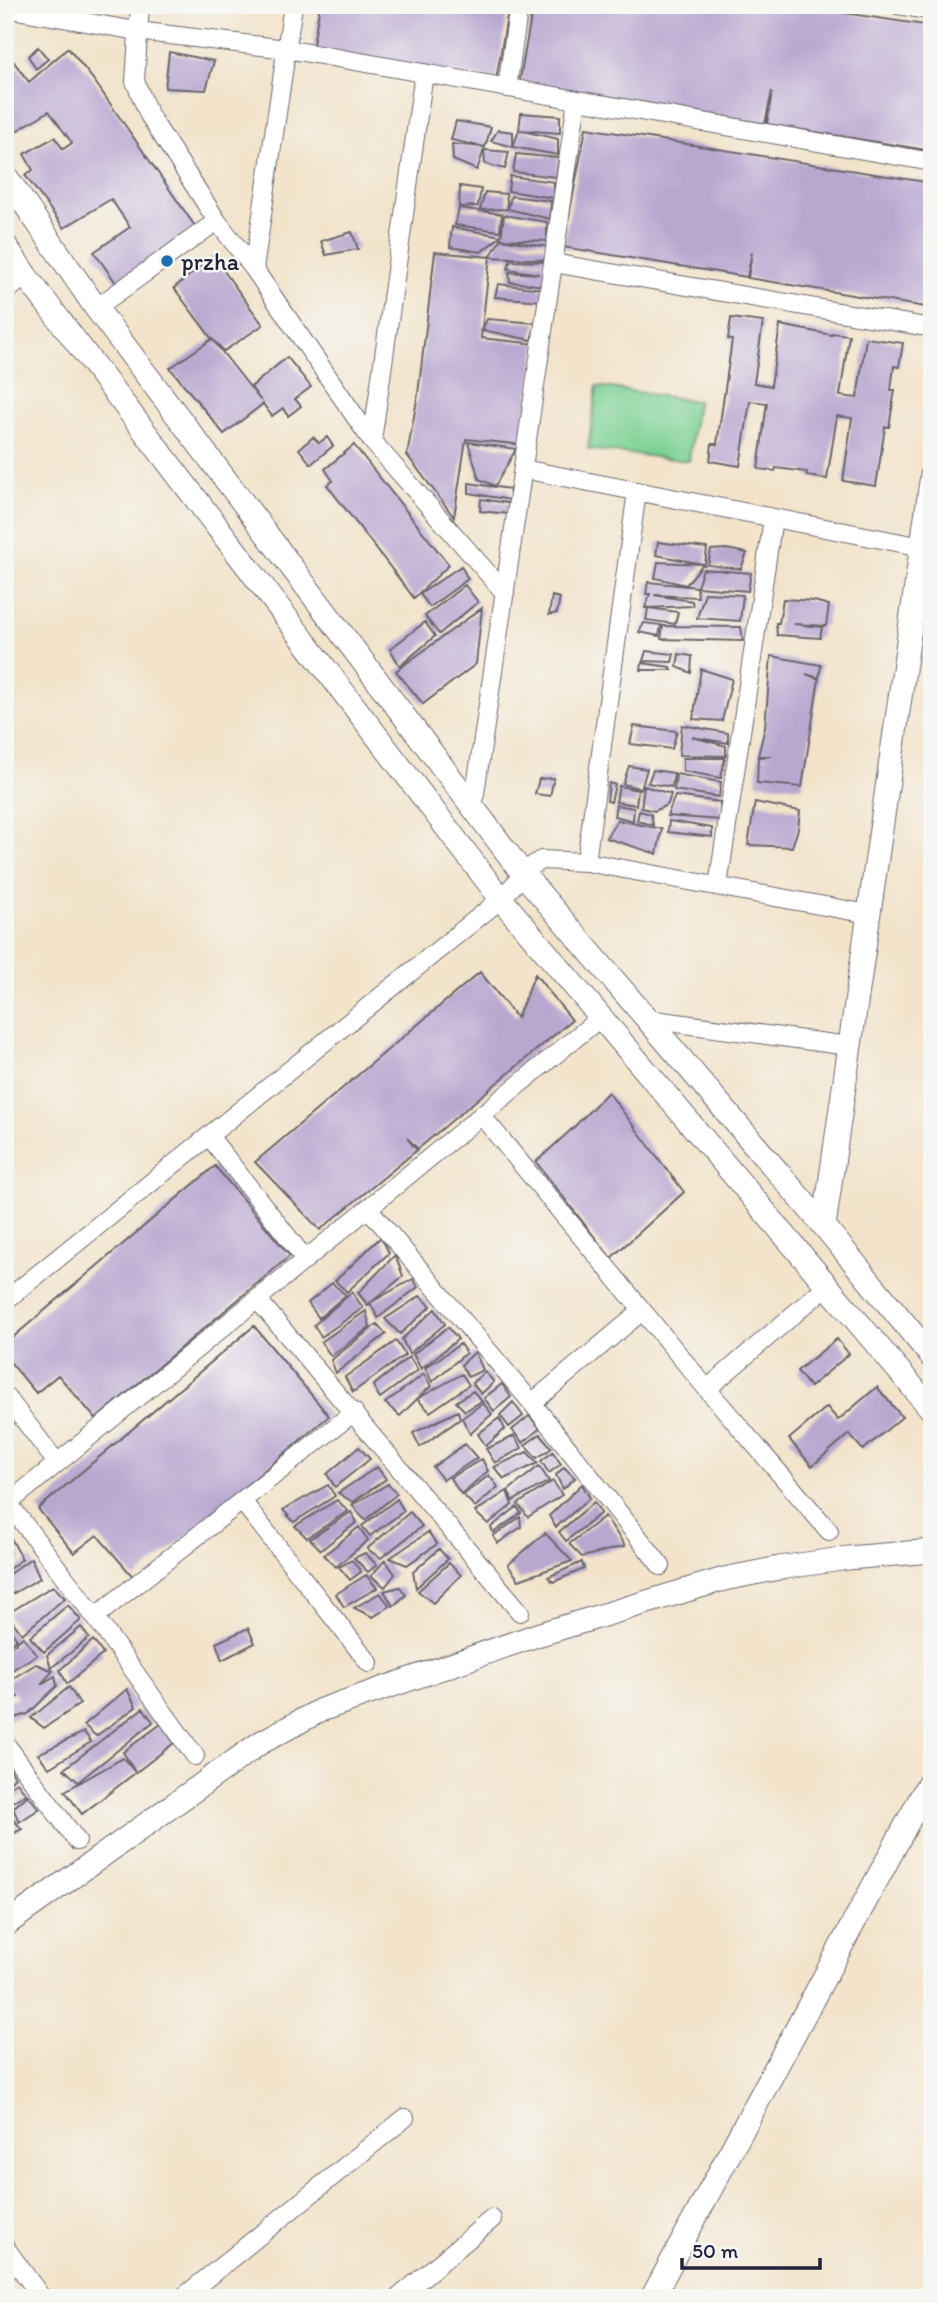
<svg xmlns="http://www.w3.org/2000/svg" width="937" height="2303" font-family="Itim,sans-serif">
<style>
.green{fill:#7cd093;stroke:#4f7967;stroke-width:2}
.building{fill:#b9a7d0}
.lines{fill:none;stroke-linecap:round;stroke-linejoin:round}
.minor-casing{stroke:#6b666d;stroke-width:20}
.tertiary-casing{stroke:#6b666d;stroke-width:25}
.minor{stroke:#fff;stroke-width:18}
.tertiary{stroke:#fff;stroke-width:23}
.poi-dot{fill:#1f6fb2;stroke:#f6f6f2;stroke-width:2.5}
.labels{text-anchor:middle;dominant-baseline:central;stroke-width:5;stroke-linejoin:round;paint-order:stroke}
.poi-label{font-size:24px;fill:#22223b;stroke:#f6f6f2;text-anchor:start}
</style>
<rect width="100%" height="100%" fill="#f6f6f2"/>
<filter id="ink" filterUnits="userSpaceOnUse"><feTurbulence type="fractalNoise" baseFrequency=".0143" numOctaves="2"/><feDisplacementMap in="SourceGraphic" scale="14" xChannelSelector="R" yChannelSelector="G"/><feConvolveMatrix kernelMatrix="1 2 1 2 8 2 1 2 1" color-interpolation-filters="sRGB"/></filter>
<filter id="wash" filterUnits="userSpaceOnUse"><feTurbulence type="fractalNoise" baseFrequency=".00686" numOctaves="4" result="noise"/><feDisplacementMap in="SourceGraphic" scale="28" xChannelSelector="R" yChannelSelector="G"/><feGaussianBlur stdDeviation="1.57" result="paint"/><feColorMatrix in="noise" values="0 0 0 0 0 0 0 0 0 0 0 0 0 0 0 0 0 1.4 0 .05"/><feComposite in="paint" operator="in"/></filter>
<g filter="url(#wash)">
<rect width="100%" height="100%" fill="#f2e3ca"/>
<!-- green -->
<path class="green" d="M597 386 697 401 689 461 588 449Z"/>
<g id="blocks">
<!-- building -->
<path class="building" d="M320 5H509L496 80 312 50Z
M533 5H790L932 26V151L767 124 772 91 765 124 519 85Z
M38 47 48 59 36 69 28 56Z
M68 48 93 79 199 232 119 287 94 252 130 227 111 199 64 228 25 175 33 170 24 154 55 137 63 149 72 143 49 111 5 138V61L10 57 29 82Z
M169 52 214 61 206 90 165 88Z
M521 113 560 116V133L519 130Z
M456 121 491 127 485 147 451 140Z
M586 128 932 183V308L748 278 752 252 747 277 563 247Z
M498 130 513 132V147L519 130 558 139V155L513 147 491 141Z
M452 144 485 147 477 170 453 160Z
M484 150 509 152 505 169 485 164Z
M516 154 559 158 556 177 513 172Z
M510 176 554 182V198L508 191Z
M460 186 481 189 478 206 459 207Z
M485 192 506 194 508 209 511 196 551 201 550 219 508 209 480 210Z
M459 208 502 214 500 231 455 225Z
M504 215 547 222V241L501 239 549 247 544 260 511 258 515 261 550 262 545 286 510 282 509 272 539 274 508 269 511 258 490 257 501 239Z
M452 227 501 236 481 252 450 247Z
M352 232 358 249 326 255 321 241Z
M435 252 490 257 481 338 536 344 524 445 466 439 454 517 407 455 418 394Z
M213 256 263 325 224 351 212 339 174 288Z
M498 284 544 289 541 301 495 297Z
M731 318 763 322 754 383 771 386 780 325 832 335V333L849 335 840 396 857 398 866 338 903 343 899 367 894 366 891 390H895L889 427H885L876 486 843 481 852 418 837 416 827 479 806 476 807 472 776 468 775 471 758 469 767 403 750 401 740 466 710 461 712 444H717L732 340 728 339Z
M487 319 536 323 531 340 482 330Z
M212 339 261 401 251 387 287 357 311 387 295 399 301 406 288 416 283 408 272 416 263 404 224 434 170 368Z
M313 437 319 443 327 437 333 446 311 464 299 449Z
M468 442 516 449 495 486 479 479Z
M354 445 449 565 414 598 327 485 333 481 325 469Z
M469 483 509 489 511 500 469 493Z
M481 499 514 504 509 514 480 511Z
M658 542 707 548 705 565 703 564 686 585 655 578 658 562 703 564 656 555Z
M726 549 747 553 741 569 708 565 711 550Z
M461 566 468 579 430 607 420 594Z
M703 569 751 573 748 591 697 587Z
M648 582 697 587 698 597 654 595 692 601 693 606 645 608 650 594H646Z
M465 585 478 602 439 634 425 616Z
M705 593 743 595 740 621 697 618Z
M552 596 560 598 557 613 549 615Z
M783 599 814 601 829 605 826 626 794 624 822 627 820 638 777 635 776 623H779Z
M482 608 476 664 423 704 396 671Z
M648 608 678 612 675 624 646 620Z
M425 622 435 636 400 666 390 649Z
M644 623 661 625 659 636 639 632Z
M663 626 741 627 743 641 661 639Z
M646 651 674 654 672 662 643 661Z
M679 654 692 656 691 673 677 667Z
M771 656 821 665 819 678 806 674 819 679 802 787 757 783 758 757 772 756H758L765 727Z
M642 663 670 667 672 670H641Z
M701 669 732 679 722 721 693 719Z
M682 725 728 733V743L692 737 726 746V756L679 755Z
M634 726 677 731 672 749 630 744Z
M683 758H725L721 778 683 771Z
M629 766 647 769 641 789 623 784Z
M653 770 674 773 672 787 648 783Z
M676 774 721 782 719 797 674 790Z
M554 778 550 796 535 794 539 779Z
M609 783 615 785 611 802 607 801Z
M619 786 638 790 636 805 616 802Z
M644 786 671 794 668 804 655 811 641 808Z
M675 796 720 802 721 820 667 816Z
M755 802 800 811 798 829 792 847 748 845Z
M616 805 634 808 633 821 614 816Z
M639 811 651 814 653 825 637 821Z
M617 820 662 829 657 854 606 838Z
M669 821 712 828V837L668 832Z
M480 972 517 1018 535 974 572 1020 418 1149 407 1138 417 1150 320 1230 255 1162Z
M608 1092 684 1192 611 1258 536 1162 573 1128Z
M215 1166 290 1256 96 1419 58 1375 36 1393 5 1356V1344Z
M381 1237 389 1253 347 1292 335 1281Z
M395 1255 403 1276 368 1305 358 1293Z
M413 1279 418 1287 378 1318 370 1303Z
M332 1283 346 1295 319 1318 308 1303Z
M352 1292 363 1308 321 1337 314 1325Z
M420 1296 431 1306 400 1334 385 1319Z
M435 1309 445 1324 409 1354 402 1339Z
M366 1311 370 1327 331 1356 321 1342Z
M377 1324 386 1334 336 1373 331 1360Z
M254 1326 329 1416 135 1579 97 1535 74 1553 38 1509Z
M448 1327 458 1339 421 1369 413 1354Z
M837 1339 849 1354 810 1387 797 1371Z
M396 1341 405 1355 353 1392 345 1377Z
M460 1344 466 1353 432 1382 425 1368Z
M475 1352 483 1370 468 1377 461 1365Z
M409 1357 418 1370 380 1398 373 1386Z
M485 1372 494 1382 481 1394 472 1383Z
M424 1374 431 1386 417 1399 462 1374 469 1385 430 1412 417 1399 400 1416 385 1403Z
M502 1384 511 1397 494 1411 484 1398Z
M877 1387 902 1417 863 1450 849 1434 812 1466 789 1439 827 1407 838 1420Z
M473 1391 482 1401 465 1411 456 1402Z
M513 1402 523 1416 509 1427 500 1415Z
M483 1403 492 1414 470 1434 462 1418Z
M458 1411 460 1419 420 1447 413 1433Z
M529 1416 540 1428 523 1443 512 1430Z
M499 1418 505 1429 486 1446 478 1434Z
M540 1434 552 1448 537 1458 525 1445Z
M514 1436 522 1448 495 1463 486 1449Z
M465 1444 477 1458 443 1480 433 1467Z
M359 1447 370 1459 335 1487 327 1474Z
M527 1452 538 1463 504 1479 494 1467Z
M553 1452 561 1464 549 1473 541 1461Z
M482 1459 488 1471 461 1494 450 1478Z
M539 1466 549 1481 513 1501 508 1491Z
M377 1467 386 1479 353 1502 338 1493Z
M564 1467 575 1478 563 1489 556 1475Z
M489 1475 498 1487 475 1507 463 1495Z
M553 1481 562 1495 528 1517 518 1504Z
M388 1484 397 1494 365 1520 352 1505Z
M582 1484 590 1498 556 1527 549 1516Z
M328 1485 335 1496 294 1522 283 1510Z
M507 1491 512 1505 488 1524 475 1512Z
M397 1499 404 1511 370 1536 362 1526Z
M337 1500 348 1511 307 1538 295 1526Z
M594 1502 601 1513 566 1541 559 1532Z
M517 1507 521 1513 493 1533 491 1527Z
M351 1512 357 1522 321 1550 310 1539Z
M410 1512 422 1526 381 1558 367 1549Z
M605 1516 625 1546 582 1557 569 1544Z
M520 1517 521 1527 498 1543 493 1536Z
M359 1527 368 1540 336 1567 324 1555Z
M428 1532 437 1544 407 1565 390 1558Z
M545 1533 572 1561 519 1580 508 1565Z
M12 1540 22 1559 5 1572V1546Z
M439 1549 448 1559 416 1588 413 1572Z
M365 1553 377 1565 368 1572 354 1558Z
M31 1558 40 1578 5 1598V1577Z
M352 1560 361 1572 350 1580 339 1567Z
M385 1560 395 1574 385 1587 371 1576Z
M582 1562 584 1569 553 1582 548 1577Z
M449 1563 461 1575 433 1603 418 1591Z
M366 1575 377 1588 344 1607 336 1594Z
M53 1586 65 1598 22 1634 7 1614Z
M400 1587 406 1595 393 1606 384 1591Z
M380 1593 390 1606 373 1617 354 1608Z
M68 1605 81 1620 44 1652 30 1637Z
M8 1627 17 1639 5 1647V1629Z
M81 1627 89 1638 51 1668 47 1655Z
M248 1628 255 1643 222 1660 216 1643Z
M23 1637 37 1655 5 1674V1652Z
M93 1640 103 1654 67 1684 60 1670Z
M36 1664 53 1671 41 1684 55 1676 57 1686 28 1714 8 1720 5 1716V1699L13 1700 18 1697 5 1685V1683Z
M69 1687 80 1704 44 1728 31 1718Z
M127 1689 136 1707 96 1736 84 1725Z
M143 1708 153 1722 78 1782 64 1769Z
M161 1724 174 1743 82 1814 65 1791 123 1758 135 1772 123 1752Z
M84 1732 91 1742 49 1768 38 1754Z
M5 1760 15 1777 5 1786Z
M17 1782 26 1794 10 1803 5 1790Z
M28 1795 39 1809 19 1822 13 1808Z
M7 1813 22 1829 5 1838V1815Z"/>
</g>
</g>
<g filter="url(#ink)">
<use href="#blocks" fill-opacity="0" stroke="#6b666d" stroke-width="2"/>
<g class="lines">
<defs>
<path id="minor" d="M140 5 135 81 149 115 217 221 254 269 372 441 505 593
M897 5 932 11
M5 8 137 31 286 49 932 162
M507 88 519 5
M553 263 932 328
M254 269 293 5
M5 292 26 276
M96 308 217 221
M372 441 424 73
M523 469 922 547
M473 807 577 100
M586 862 637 491
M718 886 773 518
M647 1019 849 1046
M481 1115 707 1389 829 1531
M209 1136 305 1259
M368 1208 532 1403 661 1566
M257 1299 520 1612
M5 1301 501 899 529 868 541 860 586 862 868 914
M707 1389 828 1285
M5 1395 57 1463
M532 1403 642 1311
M242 1501 369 1663
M8 1503 95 1617 195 1756
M5 1506 601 1017
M95 1617 354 1412
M5 1743 77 1841
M5 2247 42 2298
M182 2298 405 2118
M398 2298 492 2219"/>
<path id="tertiary" d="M5 175 96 308 524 875 824 1226 932 1357
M5 245 26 276 501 899 932 1410
M824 1226 932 475
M5 1925 260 1743 321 1710 537 1635 724 1579 779 1568 848 1558 932 1551
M652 2298 932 1777"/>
</defs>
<!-- minor casing -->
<use href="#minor" class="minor-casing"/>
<!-- tertiary casing -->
<use href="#tertiary" class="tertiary-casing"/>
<!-- minor -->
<use href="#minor" class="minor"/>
<!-- tertiary -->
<use href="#tertiary" class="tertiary"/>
</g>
</g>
<!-- markers -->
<circle class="poi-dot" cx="167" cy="261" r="7"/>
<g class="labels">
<!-- poi labels -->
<g class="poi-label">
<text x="181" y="261">przha</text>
</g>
</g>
<!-- margin -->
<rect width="937" height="2303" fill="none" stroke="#f6f6f2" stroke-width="28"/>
<!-- scale -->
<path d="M682 2258v10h138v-10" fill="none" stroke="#22223b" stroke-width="3.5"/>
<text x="692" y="2258" font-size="21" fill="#22223b" stroke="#f6f6f2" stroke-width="5" paint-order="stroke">50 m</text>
</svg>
